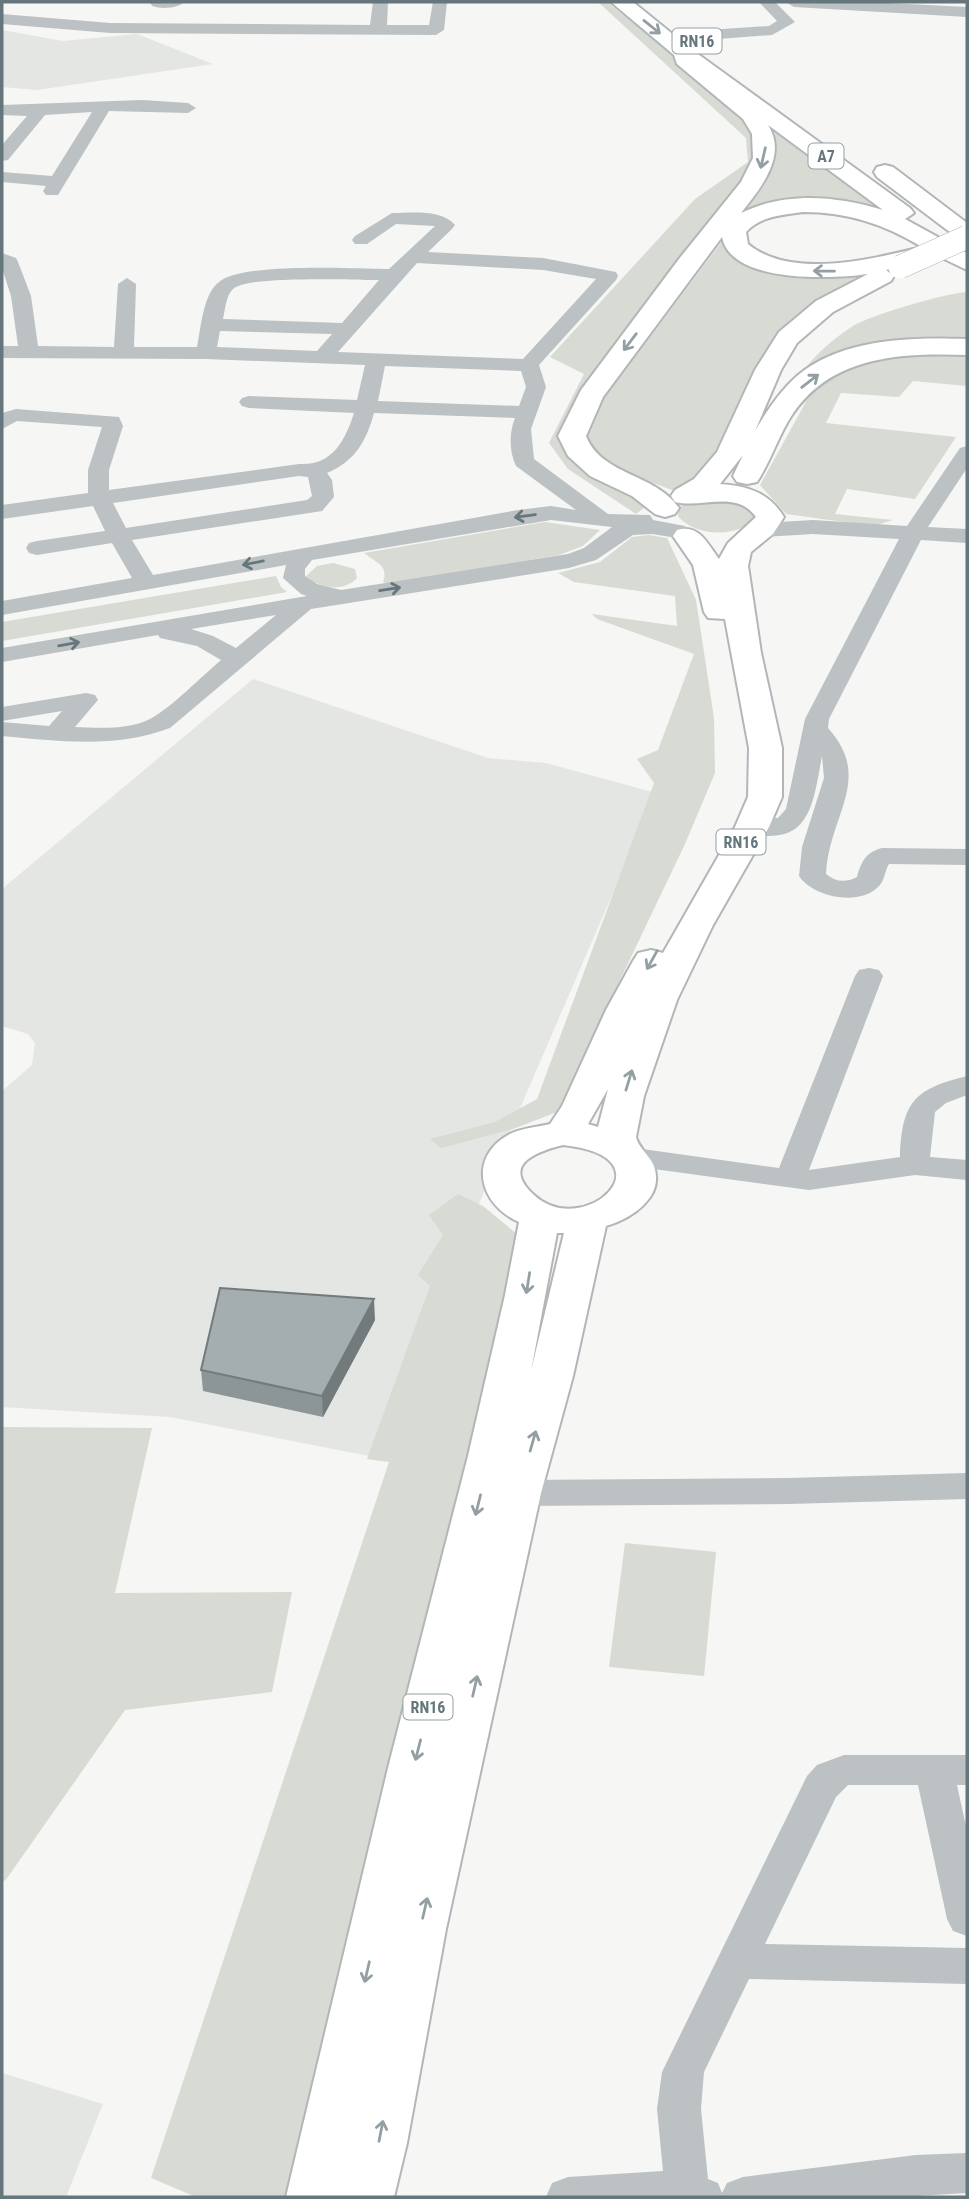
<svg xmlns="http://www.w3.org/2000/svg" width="969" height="2199" font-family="'Roboto Condensed',sans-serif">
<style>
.built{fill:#e4e6e4}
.green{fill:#d7dbd3}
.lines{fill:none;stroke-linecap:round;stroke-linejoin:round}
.highway-casing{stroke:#b2b6b8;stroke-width:4}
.minor{fill:#bcc1c3;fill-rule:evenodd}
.highway{fill:#fff;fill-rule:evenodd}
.highway-bridge-casing{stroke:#b2b6b8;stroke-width:24;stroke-linecap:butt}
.highway-bridge{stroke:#fff;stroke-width:23}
.wall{fill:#8d9697}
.shaded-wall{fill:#737a7b}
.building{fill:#a4aeb0;stroke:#737a7b;stroke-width:2}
.oneway{stroke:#93a0a3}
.oneway2{stroke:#65777c}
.labels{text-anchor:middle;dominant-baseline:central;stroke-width:7;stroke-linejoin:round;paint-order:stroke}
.shield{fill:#fff;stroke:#93a0a3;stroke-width:2}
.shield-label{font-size:16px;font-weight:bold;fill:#65777c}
</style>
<rect width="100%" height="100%" fill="#f6f6f4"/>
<!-- built -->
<path class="built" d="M2 30 63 41 137 34 213 64 37 90 2 87Z
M253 679 488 758 546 763 656 793 471 1222 374 1457 170 1417 2 1407V1091L32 1065 35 1043 28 1034 2 1026V889Z
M2 2073 103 2104 66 2197H2Z"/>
<!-- green -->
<path class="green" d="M598 2H607L741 110C762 143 757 154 745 188L570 436 650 503 636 514 568 469 549 443 584 374 550 357 695 199 748 162 746 138Z
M774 124 886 211 777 204 734 242 800 270 883 268 822 299 773 340 699 482 672 490 618 470 588 447 585 432 596 409 756 196 776 153Z
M967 292V342L918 341 795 382C810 359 830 341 853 326 871 315 946 293 967 292Z
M936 355 967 356V386L913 381 899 397 841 393 826 423 956 437 915 499 847 489 835 514 893 520 873 526 786 514 760 485 813 389 834 372 888 356Z
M692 499 743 501 756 516C741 539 694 537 678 516L679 507Z
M545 522 600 530 583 546 559 555 390 584 383 582C389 565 376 563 364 553Z
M649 535 667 538 696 600 714 718 715 773 685 844 557 1112 513 1129 441 1148 430 1139 495 1122 537 1099 654 783 637 759 658 750 694 654 597 619 592 614 677 626 675 596 574 582 558 573 600 562 632 537Z
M333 563 355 569 357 578C343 593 323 587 307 579L306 576 317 566Z
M276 576 281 587 287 592 2 641V622Z
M458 1194 483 1206 518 1235 465 1511 292 2197H196L151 2178 389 1462 367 1459 430 1286 418 1275 443 1235 429 1215Z
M2 1427 152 1428 115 1593 292 1592 272 1692 125 1710 5 1881 2 1879Z
M625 1543 716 1552 704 1676 609 1667Z"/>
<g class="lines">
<defs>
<path id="highway" d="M611 2H633L691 49 910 208 914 213 905 219 967 253V270L940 257 886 270 894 276 891 281 833 312 797 343 781 370 755 431C766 412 780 391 797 376 841 338 913 337 967 339V355C902 353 832 355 792 415 778 436 771 461 757 482L747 484 737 482 733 476 743 455 720 484C749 486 769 493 784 517L773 534 751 552 748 566 761 653 782 748V797L769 827 713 925 677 1000 644 1096 636 1137C638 1147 649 1155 653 1164 667 1196 631 1219 606 1226L573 1376 541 1493 446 1929 407 2143 394 2197H286L388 1768 468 1456 505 1295 519 1222C478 1204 467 1155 512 1133 523 1128 538 1127 550 1124L562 1106 606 1010 633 961 638 953 651 950 663 953 735 827 748 797 749 748 725 619 708 618 704 612 693 565 673 536 677 530C699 524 707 543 719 559L728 543 756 517C736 489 702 509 675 502L671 496 675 490 694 479 717 452 755 370 779 332 816 301 868 274C833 279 731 284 722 237L603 397 586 436C602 476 655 473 679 508L675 514 665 517 655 514 632 496 590 476 568 456 558 436 581 390 679 259 741 182 753 158 752 134 743 119 677 64 674 55ZM768 125 883 210C837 196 786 191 741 213 760 189 788 156 768 125ZM803 212C847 212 884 224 922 247 872 259 792 280 748 244L746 232C761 216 782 215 803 212ZM608 1089 598 1127 588 1124ZM563 1145C675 1157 583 1241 534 1195 501 1165 535 1152 563 1145ZM557 1233H564L531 1371Z
M885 165 893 167 967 223V241L959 239 877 177 874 172 877 167Z"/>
</defs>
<!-- highway casing -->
<use href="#highway" class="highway-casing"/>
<!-- minor -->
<path class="minor" d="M150 2H184C177 9 161 9 152 6Z
M373 2H388L387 25H429L433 2H447L444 30 436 35 110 33 2 24V14L110 23 370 25Z
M759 2H775L795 22 772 35 692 41 684 36 692 31 769 26 777 21Z
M786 2H869L967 7V17L794 7Z
M142 100 188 103 196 108 188 113 109 111 58 195H46L43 191 46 186 2 182V172L52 176 92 112 45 115 8 160 2 161V145L27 116 2 115V105Z
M392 213C412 213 441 209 455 225L452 229 428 252 543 258 616 272 618 276 616 280 539 365 546 387 531 429 534 459 608 514 650 515 653 520 685 526 688 531 685 536 677 538 652 534 633 535 596 560 569 568 311 609 170 728C115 749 58 741 2 736V722L49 726 62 711 2 721V707L86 693 95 695 98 700 75 727C99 728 128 730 150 719 171 708 202 676 221 660L197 646 160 638 158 635 2 662V648L307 596 301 594 283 578 286 565 2 615V601L132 578 112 543 37 555 29 553 26 548 29 543 37 541 105 531 93 506 2 519V505L88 493V470L102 427 17 421 2 429V413L16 409 119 417 123 426 109 470V490L299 464C332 466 345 441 354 413L249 408 242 406 239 402 242 398 249 396 357 400 365 365 206 359 2 358V346H18L11 296 2 268V253L16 258 18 262 31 296 38 346 114 347 118 284 127 278 136 284 134 347H197C201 328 203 294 219 282 243 262 356 269 389 269L435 226 396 224 367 244H355L352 240 355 236ZM417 263 543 270 596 279 523 359 338 352ZM379 280 342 323 223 319C225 311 226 295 233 289 249 275 354 280 379 280ZM220 331 332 334 317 351 217 347ZM385 366 521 371 526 387 519 406 378 401ZM374 413 515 418C509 432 509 452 516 466L576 510 551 506 518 510 153 575 132 540 322 511 334 497 332 480 327 473C355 461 366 442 374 413ZM299 476 308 477 312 496 307 500 126 528 113 503ZM551 520 612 527 584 548 568 554 341 590 317 584 305 576V569L312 560ZM276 615 236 648 213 636 191 629Z
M967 446V468L928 527 967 529V543L921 540 829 719 828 728C874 779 829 815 826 874 836 882 845 883 857 877 861 862 866 852 882 848L967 849V865L889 864C885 870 885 879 880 885 861 907 814 898 799 876L802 847 824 778 822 756C812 809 810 849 741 832L737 826 741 820 778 818 786 809 805 719 899 539 813 534 763 537 755 535 752 530 755 525 763 523 813 520 907 526 960 448Z
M869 968 879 970 883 976 809 1170 900 1157C902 1102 914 1089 967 1076V1095L946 1103 935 1112 930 1157 967 1160V1180L915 1175 809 1190 617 1164 613 1157 617 1150 628 1147 779 1168 855 976 859 970Z
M967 1473V1499L789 1504 518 1506 506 1502 501 1493 506 1484 518 1480 789 1478Z
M844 1755H967V1785H957L967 1831V1936L953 1931 947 1919 918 1785H848L836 1797 765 1944 967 1948V1984L749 1979 704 2072 701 2109 708 2179 718 2183 722 2193 727 2183 743 2177 916 2155 967 2153V2193L899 2197H546L552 2183 568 2177 663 2171 657 2109 662 2072 807 1776 817 1765Z"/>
<!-- highway -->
<use href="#highway" class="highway"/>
<defs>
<path id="highway-bridge" d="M900 267 967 237"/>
</defs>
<!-- highway-bridge casing -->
<use href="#highway-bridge" class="highway-bridge-casing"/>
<!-- highway-bridge -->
<use href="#highway-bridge" class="highway-bridge"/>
</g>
<!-- wall -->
<path class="wall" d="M375 1320 323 1417 203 1391 201 1370Z"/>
<!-- shaded-wall -->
<path class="shaded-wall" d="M374 1299 375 1320 323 1417 322 1396Z"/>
<!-- building -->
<path class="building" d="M220 1288 374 1299 322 1396 201 1370Z"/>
<!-- one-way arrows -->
<defs><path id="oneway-shaft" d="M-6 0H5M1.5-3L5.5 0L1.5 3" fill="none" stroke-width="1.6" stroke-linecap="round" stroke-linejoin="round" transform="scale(1.75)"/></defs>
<g class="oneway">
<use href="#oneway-shaft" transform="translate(652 27) rotate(39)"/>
<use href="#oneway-shaft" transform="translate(763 158) rotate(103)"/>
<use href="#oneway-shaft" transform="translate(824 271) rotate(-179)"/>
<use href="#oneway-shaft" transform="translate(630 342) rotate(127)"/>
<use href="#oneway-shaft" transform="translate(810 381) rotate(-38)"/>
<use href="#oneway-shaft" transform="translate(652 960) rotate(119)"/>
<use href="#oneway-shaft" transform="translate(629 1080) rotate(-73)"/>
<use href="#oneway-shaft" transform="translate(528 1283) rotate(99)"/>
<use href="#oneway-shaft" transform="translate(533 1441) rotate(-74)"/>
<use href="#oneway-shaft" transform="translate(478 1505) rotate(104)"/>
<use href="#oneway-shaft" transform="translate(475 1686) rotate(-77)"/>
<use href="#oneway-shaft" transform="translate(418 1750) rotate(104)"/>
<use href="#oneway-shaft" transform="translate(425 1908) rotate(-77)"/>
<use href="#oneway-shaft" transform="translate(367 1972) rotate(103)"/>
<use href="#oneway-shaft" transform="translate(381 2131) rotate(-79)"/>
</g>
<g class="oneway2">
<use href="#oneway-shaft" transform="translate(525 516) rotate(173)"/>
<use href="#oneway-shaft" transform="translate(253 563) rotate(169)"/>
<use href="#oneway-shaft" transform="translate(390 589) rotate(-9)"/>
<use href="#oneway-shaft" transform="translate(69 644) rotate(-10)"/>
</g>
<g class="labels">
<!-- shield labels -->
<g class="shield">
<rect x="672.5" y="28.5" width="49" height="25" rx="5"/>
<rect x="808.5" y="143.5" width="35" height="25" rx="5"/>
<rect x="716.5" y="829.5" width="49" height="25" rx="5"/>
<rect x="403.5" y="1694.5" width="49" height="25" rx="5"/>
</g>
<g class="shield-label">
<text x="697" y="41">RN16</text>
<text x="826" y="156">A7</text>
<text x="741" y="842">RN16</text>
<text x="428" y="1707">RN16</text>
</g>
</g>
<!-- border -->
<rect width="969" height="2199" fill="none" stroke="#65777c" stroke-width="7"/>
</svg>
